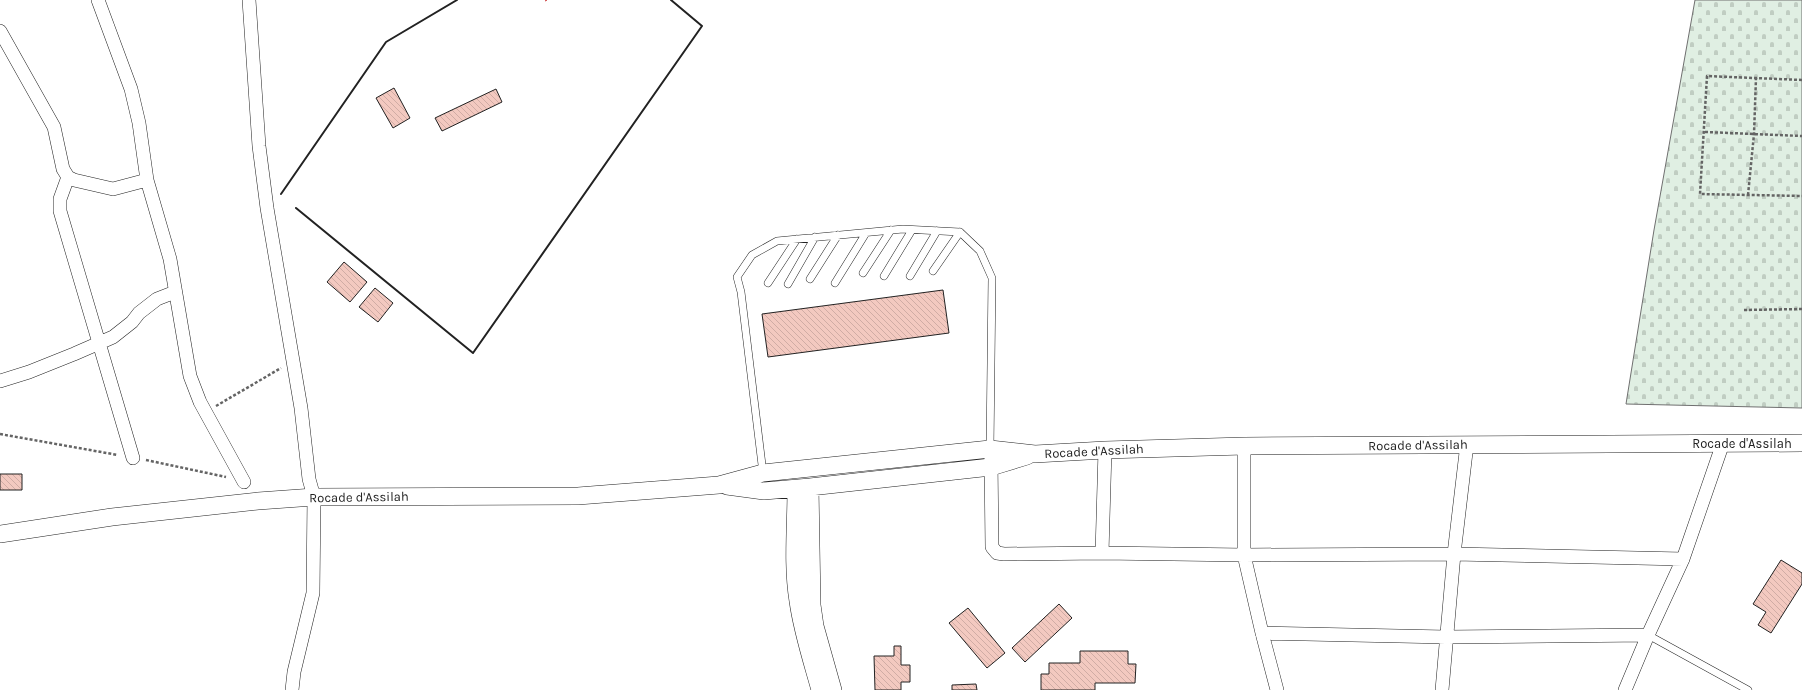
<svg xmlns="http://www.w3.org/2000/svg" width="1802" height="690" font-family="Karla,sans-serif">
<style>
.cemetery{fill:url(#cemetery-stones);stroke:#6f6f6f}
.building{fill:url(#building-back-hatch);stroke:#222}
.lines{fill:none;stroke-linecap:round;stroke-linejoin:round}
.service-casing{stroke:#222;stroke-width:8}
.minor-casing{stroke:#222;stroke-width:14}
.tertiary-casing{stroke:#222;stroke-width:18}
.path{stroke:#646464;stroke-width:2.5;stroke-dasharray:3 2;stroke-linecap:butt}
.service{stroke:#fff;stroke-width:7}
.minor{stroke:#fff;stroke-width:13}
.tertiary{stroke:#fff;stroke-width:17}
.wall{stroke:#222;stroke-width:2}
.power{stroke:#c62828;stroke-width:1;stroke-dasharray:14 3 2 3;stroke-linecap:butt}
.labels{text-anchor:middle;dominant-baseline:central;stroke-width:3;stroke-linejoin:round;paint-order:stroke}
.street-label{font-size:13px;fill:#222;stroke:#fff}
</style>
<defs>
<pattern id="cemetery-stones" width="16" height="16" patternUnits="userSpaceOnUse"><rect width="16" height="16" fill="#e0efe3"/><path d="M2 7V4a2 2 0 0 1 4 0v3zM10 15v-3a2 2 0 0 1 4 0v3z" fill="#c0cdc2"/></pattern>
<pattern id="building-back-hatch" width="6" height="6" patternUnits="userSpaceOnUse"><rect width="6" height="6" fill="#f3c9c0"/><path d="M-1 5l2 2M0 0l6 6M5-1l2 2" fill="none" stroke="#d0aca5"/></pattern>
</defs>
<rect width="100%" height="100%" fill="#fff"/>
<!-- cemetery -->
<path class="cemetery" d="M1695 0H1802V408L1626 404 1654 230Z"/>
<!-- building -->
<path class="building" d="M394 88 410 118 393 128 376 98Z
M496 89 502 102 442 131 435 118Z
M344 262 367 282 350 302 327 282Z
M375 288 393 303 378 322 359 307Z
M943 290 949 333 768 357 762 314Z
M0 474H22V490H0Z
M1781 560 1802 573V584L1771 633 1758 625 1766 612 1753 604Z
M1059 604 1072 618 1025 662 1012 648Z
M968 608 1005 653 987 668 949 623Z
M894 646H901V665H910V682H901V690H875L874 656H894Z
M1080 651H1128V664H1136L1135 683H1095V690H1041V674H1049V663H1080Z
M976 684 977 690H952V685Z"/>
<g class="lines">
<defs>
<path id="service" d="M933 271 960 232
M863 273 891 230
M884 276 912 230
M910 276 937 231
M810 279 838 235
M768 283 797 239
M835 283 866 233
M788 284 815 237
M763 473 741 292 737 277 752 255 777 241 903 229 960 232 980 251 992 278 990 448
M1648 635 1748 690"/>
<path id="minor" d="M98 0 131 89 139 123 147 180 170 259 190 376 200 402 244 482
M249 0 259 146 267 208 301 408 309 479 314 497 313 593 294 672 292 690
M0 31 54 127 63 169 68 177 74 180 113 189 147 180
M68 177 60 199V211L133 458
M0 381 29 372 74 354 113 337 132 322 139 313 157 299 175 292
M1244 446V555L1262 633 1277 690
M991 459 992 547 997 553 1004 554 1102 553 1244 555 1454 554 1683 559
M1102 553 1105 450
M1262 633 1446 637 1648 635
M1442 690 1454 554 1467 444
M1625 690 1648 635 1683 559 1723 443"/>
<path id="tertiary" d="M727 486 764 491 810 487 991 467 1027 456
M810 487 812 605 815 626 833 690
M796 489C796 526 792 565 798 601 802 631 812 661 820 690
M0 534 112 517 258 501 314 497 578 496 719 485 763 473 990 449 1035 454 1105 450 1244 446 1802 443"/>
</defs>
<!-- service casing -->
<use href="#service" class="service-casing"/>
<!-- minor casing -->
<use href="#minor" class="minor-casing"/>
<!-- tertiary casing -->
<use href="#tertiary" class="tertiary-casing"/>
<!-- path -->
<path class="path" d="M1802 80 1707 76 1700 194 1802 196
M1705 132 1802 136
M1748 195 1754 134 1756 78
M1744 310 1802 309
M216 406 281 368
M0 434 118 455
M146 460 226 477"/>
<!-- service -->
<use href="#service" class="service"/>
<!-- minor -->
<use href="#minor" class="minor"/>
<!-- tertiary -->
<use href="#tertiary" class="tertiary"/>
<!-- wall -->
<path class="wall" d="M281 194 386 42 457 0
M296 208 473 353 702 26 671 0"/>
<!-- power -->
<path class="power" d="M545 1 547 0"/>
</g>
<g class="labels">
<!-- street labels -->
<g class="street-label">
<text x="1742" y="443">Rocade d'Assilah</text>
<text transform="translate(1418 445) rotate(-1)">Rocade d'Assilah</text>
<text transform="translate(1094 451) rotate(-3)">Rocade d'Assilah</text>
<text transform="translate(359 497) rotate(-1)">Rocade d'Assilah</text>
</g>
</g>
</svg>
